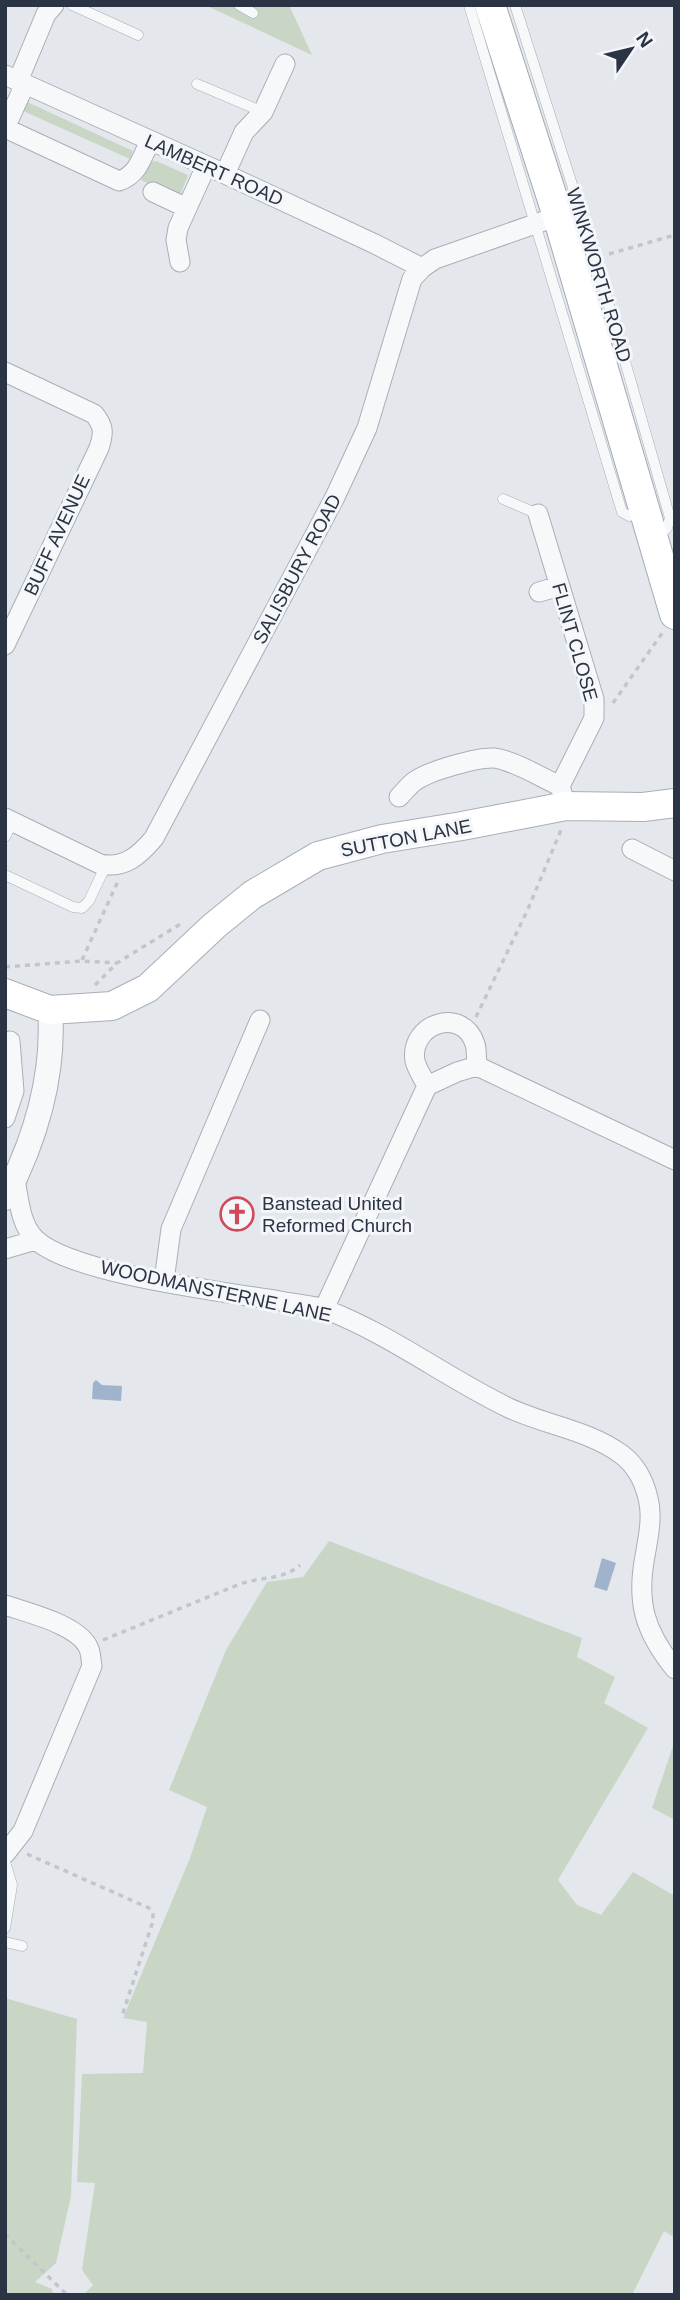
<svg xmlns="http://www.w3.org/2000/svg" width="680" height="2300" font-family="Helvetica,sans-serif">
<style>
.green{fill:#c9d6c5}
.water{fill:#9fb4cc}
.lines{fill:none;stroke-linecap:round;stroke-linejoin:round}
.service-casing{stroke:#a9aeb7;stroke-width:11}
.minor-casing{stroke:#a9aeb7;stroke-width:21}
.tertiary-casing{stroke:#a9aeb7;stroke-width:26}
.secondary-casing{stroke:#a9aeb7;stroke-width:30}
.primary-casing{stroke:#a3abb8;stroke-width:32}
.path{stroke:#c2c5cb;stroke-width:3.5;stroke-dasharray:5 5;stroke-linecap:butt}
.service{stroke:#f7f8fa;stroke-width:10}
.minor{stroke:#f7f8fa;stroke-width:19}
.tertiary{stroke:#f7f8fa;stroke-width:24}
.secondary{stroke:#fff;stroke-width:28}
.primary{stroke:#fff;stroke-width:30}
.labels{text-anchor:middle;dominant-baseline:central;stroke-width:6;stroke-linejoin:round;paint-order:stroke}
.street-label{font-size:19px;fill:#2b3445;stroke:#f4f6f9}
.poi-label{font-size:19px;fill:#2b3445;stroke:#f4f6f9;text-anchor:start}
</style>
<rect width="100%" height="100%" fill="#e4e7ec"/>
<!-- green -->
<path class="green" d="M205 5H289L312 55Z
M25 101 133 151 130 159 21 110Z
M156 161 188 175 181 193 175 195 141 180 149 163Z
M329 1541 582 1638 577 1657 615 1677 604 1703 648 1728 558 1880 577 1905 601 1915 633 1872 675 1896V2238L664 2231 632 2295H83L93 2285 82 2270 95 2183 77 2182 82 2074 143 2073 147 2022 123 2018 190 1858 207 1807 169 1790 226 1650 267 1582 303 1577Z
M675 1740V1820L652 1808Z
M5 1998 77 2019 71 2196 56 2263 35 2282 52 2289 53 2295H5Z"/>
<!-- water -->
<path class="water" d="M96 1380 102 1385 122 1386 121 1401 92 1399 93 1383Z
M602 1558 616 1563 607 1591 594 1587Z"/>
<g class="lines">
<defs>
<path id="service" d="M72 5 138 35
M239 5 253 13
M469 5 622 512 629 516 640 512
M515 5 595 257 670 518 667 528 656 538
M197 84 263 112
M503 499 538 514
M5 837 13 821
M5 875 73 907 82 908 89 901 106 865
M5 1862 12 1885 5 1928
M5 1942 22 1946"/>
<path id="minor" d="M5 75 225 174 375 244 422 268
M18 81 46 14 54 5
M5 128 119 181C138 175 142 157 150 141
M5 128 25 84
M225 174 244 132 263 112 285 64
M153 192 187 208
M180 262 176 240 178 228 206 166
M5 372 94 414C104 426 104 433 99 448L5 645
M538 514 594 699V718L560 786 566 806
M539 592 560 586
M399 797C404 792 409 785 415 781 429 771 477 757 494 758 513 760 542 778 560 786
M5 818 100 864C124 869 139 856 154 838L335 497 367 428 412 279 422 268 435 259 558 216
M632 849 675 871
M427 1086C423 1078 417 1069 415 1061 409 1023 463 1006 475 1044 477 1050 476 1059 477 1066
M5 1118 14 1091 10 1041
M15 1180C19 1199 20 1224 35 1239 71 1274 226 1292 280 1301 295 1304 313 1305 327 1310 391 1335 447 1378 509 1408 545 1425 588 1430 621 1454 636 1465 644 1481 648 1498 653 1517 648 1538 645 1556 636 1603 645 1632 675 1669
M5 1249 36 1240
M164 1281 171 1229 260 1020
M324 1309 427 1086 457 1072 477 1066 675 1160
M5 1605C28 1613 80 1625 89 1649 91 1654 91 1661 92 1666L23 1831 5 1854"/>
<path id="tertiary" d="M5 1198C35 1141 55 1075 50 1010"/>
<path id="secondary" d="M5 993 50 1010 112 1006 148 988 214 926 252 895 318 856 382 839 462 826 566 806 643 807 675 803"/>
<path id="primary" d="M490 5 558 216 675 614"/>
</defs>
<!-- service casing -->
<use href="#service" class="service-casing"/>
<!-- minor casing -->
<use href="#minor" class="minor-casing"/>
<!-- tertiary casing -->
<use href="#tertiary" class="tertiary-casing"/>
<!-- secondary casing -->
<use href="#secondary" class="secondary-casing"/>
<!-- primary casing -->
<use href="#primary" class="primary-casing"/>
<!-- path -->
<path class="path" d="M609 254 675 235
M613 703 663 632
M82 960 118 881
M5 967 82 961 117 963
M95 985 117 963 182 923
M476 1017 528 909 561 830
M103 1640 240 1584C262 1576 282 1581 300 1565
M27 1854 149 1908 153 1913V1921L122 2016
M5 2234 67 2295"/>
<!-- service -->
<use href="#service" class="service"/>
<!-- minor -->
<use href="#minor" class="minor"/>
<!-- tertiary -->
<use href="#tertiary" class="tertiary"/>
<!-- secondary -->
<use href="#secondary" class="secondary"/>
<!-- primary -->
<use href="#primary" class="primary"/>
</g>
<!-- icons -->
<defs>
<symbol id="church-ring" viewBox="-11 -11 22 22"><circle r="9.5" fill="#f4f6f9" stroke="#d1495b" stroke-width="1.5"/><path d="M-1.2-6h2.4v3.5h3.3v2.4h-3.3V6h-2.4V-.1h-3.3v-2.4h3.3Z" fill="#d1495b"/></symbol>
</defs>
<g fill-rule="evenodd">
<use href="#church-ring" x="218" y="1195" width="38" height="38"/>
</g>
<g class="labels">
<!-- street labels -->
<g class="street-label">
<text transform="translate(214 170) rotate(24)">LAMBERT ROAD</text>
<text transform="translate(599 275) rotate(73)">WINKWORTH ROAD</text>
<text transform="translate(57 535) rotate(-65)">BUFF AVENUE</text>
<text transform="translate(297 569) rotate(-62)">SALISBURY ROAD</text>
<text transform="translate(575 642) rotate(74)">FLINT CLOSE</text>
<text transform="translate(406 838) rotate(-11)">SUTTON LANE</text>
<text transform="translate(216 1291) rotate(12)">WOODMANSTERNE LANE</text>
</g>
<!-- poi labels -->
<g class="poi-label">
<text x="262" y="1203">Banstead United<tspan x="262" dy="22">Reformed Church</tspan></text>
</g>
</g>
<!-- border -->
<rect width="680" height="2300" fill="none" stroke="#2b3445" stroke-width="14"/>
<!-- north arrow -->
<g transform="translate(631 49) rotate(55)" stroke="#f4f6f9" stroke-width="5" paint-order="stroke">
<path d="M0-5L12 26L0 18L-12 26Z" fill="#2b3445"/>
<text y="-10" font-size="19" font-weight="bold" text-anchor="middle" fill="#2b3445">N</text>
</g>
</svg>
